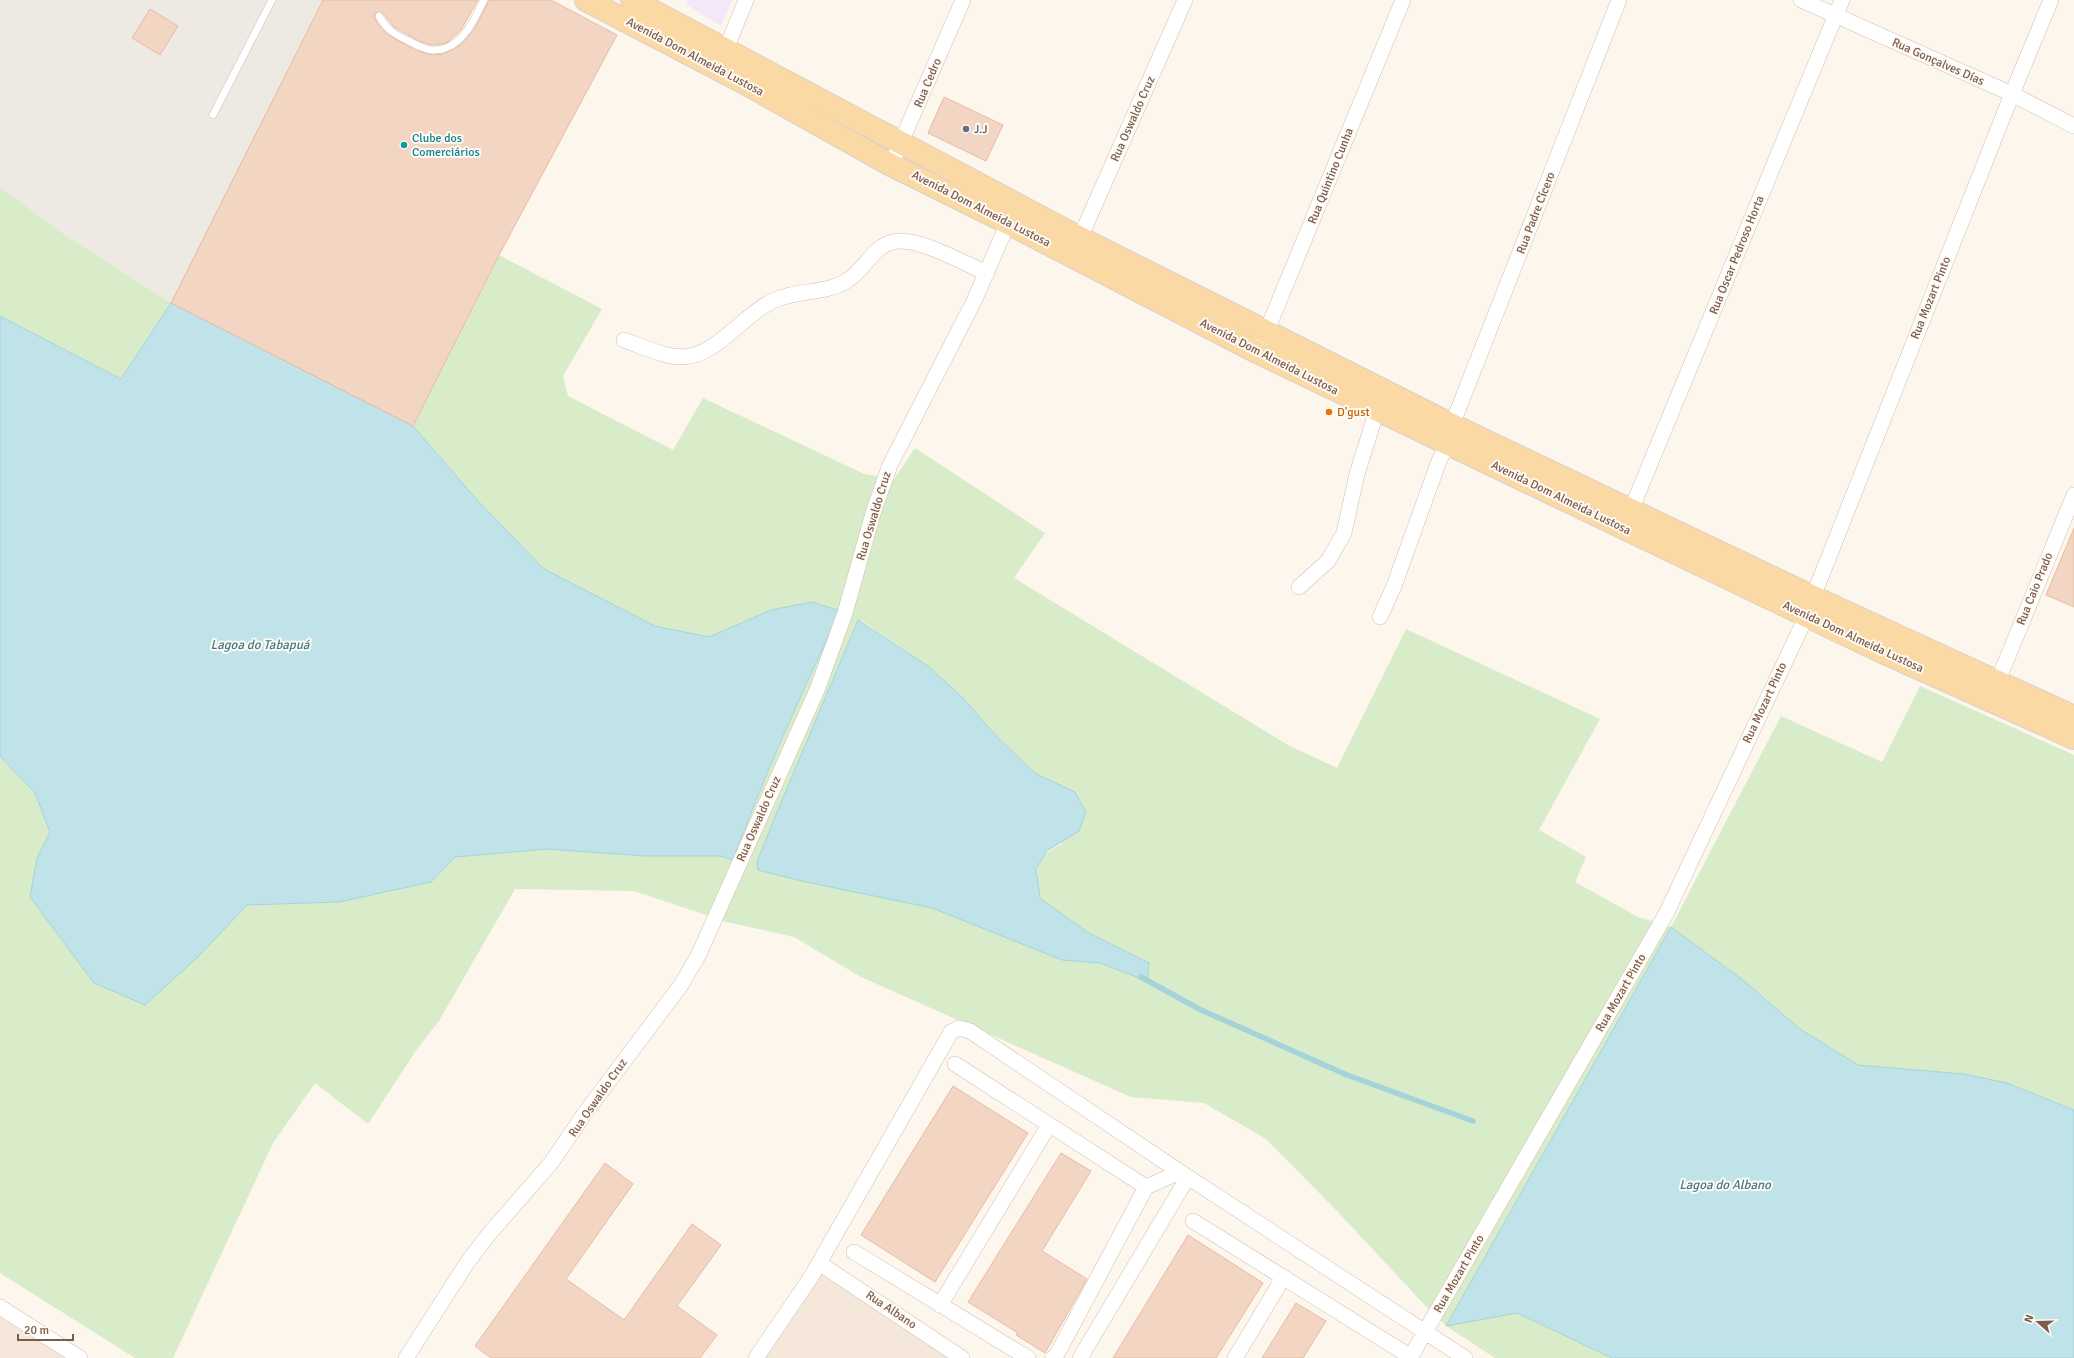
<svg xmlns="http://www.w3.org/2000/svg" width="2074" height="1358" font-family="Signika,sans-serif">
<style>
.residential{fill:#f5e8da}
.industrial{fill:#efe9e4}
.education{fill:#f3e8fa}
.green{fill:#d8ecc9;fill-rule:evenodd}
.water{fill:#bfe3e8;stroke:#a5d3da}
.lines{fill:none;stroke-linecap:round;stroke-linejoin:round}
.stream{stroke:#a5d3da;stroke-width:5.5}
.building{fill:#f3d5c3;stroke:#e6bba3}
.lane-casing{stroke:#d1beb0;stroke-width:8}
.street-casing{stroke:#d1beb0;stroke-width:16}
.primary-casing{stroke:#dad1cd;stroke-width:24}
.lane{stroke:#fff;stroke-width:7}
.street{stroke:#fff;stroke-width:15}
.primary{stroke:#fbd9a5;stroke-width:22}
.service-dot{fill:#5c6f8a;stroke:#fffaf3;stroke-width:1.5}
.culture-dot{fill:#0f9aa8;stroke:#fffaf3;stroke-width:1.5}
.food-dot{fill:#e8710a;stroke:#fffaf3;stroke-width:1.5}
.labels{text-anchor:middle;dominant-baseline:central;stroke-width:4;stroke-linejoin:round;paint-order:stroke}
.street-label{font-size:12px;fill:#7a5c4d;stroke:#fffaf3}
.service-label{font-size:12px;fill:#4e5e75;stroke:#fffaf3;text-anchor:start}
.culture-label{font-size:12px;fill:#0d838f;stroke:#fffaf3;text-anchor:start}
.food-label{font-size:12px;fill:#c56008;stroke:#fffaf3;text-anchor:start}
.water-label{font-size:13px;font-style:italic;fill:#437c86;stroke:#fffaf3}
</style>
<rect width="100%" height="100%" fill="#fdf6ec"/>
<!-- residential -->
<path class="residential" d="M819 1263 962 1358H756Z
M0 1307 80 1358H0Z"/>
<!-- industrial -->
<path class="industrial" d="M0 0H323L171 303 65 235 0 187Z"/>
<!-- education -->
<path class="education" d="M687 0H732L721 26 687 5Z"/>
<!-- green -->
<path class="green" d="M0 187 65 235 171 303 121 379 0 316Z
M499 255 602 309 563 376 568 396 673 450 703 398 864 474 894 479 915 448 1045 533 1014 578 1288 745 1337 768 1406 629 1600 719 1539 830 1586 857 1575 882 1638 917 1671 927 1781 716 1882 762 1920 686 2074 755V1110L2007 1083 1964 1074 1858 1065 1800 1029 1743 980 1671 927 1447 1325 1517 1313 1612 1358H1495L1446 1326 1419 1299 1337 1211 1266 1139 1204 1103 1131 1097 861 977 794 937 727 922 634 891 515 889 439 1021 417 1049 368 1124 315 1083 273 1143 173 1358H135L0 1273V756L35 793 50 832 37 858 199 956 247 905 339 902 431 882 455 857 546 849 646 856H720L733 859C764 775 802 693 840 612L771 610 709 637 655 626 544 569 477 500 413 426ZM862 621 928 666 963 698 998 738 1036 774 1075 792 1062 844C1032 859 1036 868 1040 899L1087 932 1149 963 1147 980 1100 963 1062 960 932 908 806 882 757 862 853 631Z"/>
<!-- water -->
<path class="water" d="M171 303 413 426 477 500 544 569 655 626 709 637 771 610 812 602 840 611C802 693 764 775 733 860L720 856H646L546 849 455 857 431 882 339 902 247 905 199 956 145 1005 94 983 30 897 37 858 50 832 35 793 0 756V316L121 379Z
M858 620 928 666 963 698 998 738 1036 774 1075 792 1086 812 1079 831 1047 851 1036 869 1040 898 1087 932 1149 963 1147 981 1100 963 1062 960 932 908 806 882 758 870 757 862 772 824Z
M1671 927 1743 980 1800 1029 1858 1065 1964 1074 2007 1083 2074 1110V1358H1612L1517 1313 1446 1326Z"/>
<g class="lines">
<!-- stream -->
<path class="stream" d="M1141 977 1199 1009 1347 1075 1473 1121"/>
</g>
<!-- building -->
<path class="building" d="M323 0H478L461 30 448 42 441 44 432 45 419 41 394 27 382 12 375 13 374 16 377 23 388 35 415 50 431 55 444 54 462 44 475 28 489 0H551L617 35 499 255 413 426 171 303Z
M150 9 178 26 160 55 132 38Z
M944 97 1003 125 986 161 928 133Z
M2074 528V607L2046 595Z
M953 1086 1028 1133 935 1282 861 1235Z
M1061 1153 1091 1171 1042 1251 1087 1279 1045 1353 1016 1335 1018 1333 968 1302Z
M605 1163 633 1184 566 1279 624 1320 692 1224 721 1245 677 1306 717 1335 700 1358H491L475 1346Z
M1188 1235 1263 1283 1216 1358H1113Z
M1296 1303 1326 1321 1303 1358H1262Z"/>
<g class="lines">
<defs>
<path id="lane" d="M379 16C386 29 395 35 409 41 416 45 424 49 432 50 460 52 474 21 484 0
M213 115 272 0"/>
<path id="street" d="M1801 0 2012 94 2074 126
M726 49 746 0
M891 165 963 0
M1080 238 1185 0
M624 340C678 360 689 369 736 328 748 318 759 307 773 301 796 289 826 295 848 280 867 268 874 242 899 241 921 239 965 264 987 273
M1263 340 1403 0
M1452 425 1619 0
M1631 510 1842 0
M1299 587 1328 561 1344 533 1357 474 1377 410
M1813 597 2012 94 2051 0
M1380 617 1394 586 1439 461 1448 443
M1997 683 2074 495
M955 1064 1146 1187 1180 1172
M1193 1221 1411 1357
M854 1252 1028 1358
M819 1263 962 1358
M940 1305 1049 1125
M0 1307 80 1358
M406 1358 467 1263 489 1234 551 1163 585 1113 681 985 698 956 817 690 845 613 874 510 890 465 974 301 1008 223
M756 1358 811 1277 951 1032 959 1028 970 1031 1180 1172 1465 1358
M1053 1358 1056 1356 1146 1187
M1080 1358 1188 1177
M1235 1358 1283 1278
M1410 1358 1666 914 1807 615"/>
<path id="primary" d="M586 0 743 82 891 165 1008 223 1257 352 1876 649 2074 738
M632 0 1080 238 1452 425 1813 597 2074 717"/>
</defs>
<!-- lane casing -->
<use href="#lane" class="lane-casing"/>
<!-- street casing -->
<use href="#street" class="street-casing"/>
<!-- primary casing -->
<use href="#primary" class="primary-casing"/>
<!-- lane -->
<use href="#lane" class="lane"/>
<!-- street -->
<use href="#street" class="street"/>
<!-- primary -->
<use href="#primary" class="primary"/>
</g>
<!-- markers -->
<circle class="service-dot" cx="966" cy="129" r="4"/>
<circle class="culture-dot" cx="404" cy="145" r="4"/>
<circle class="food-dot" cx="1329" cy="412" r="4"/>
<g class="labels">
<!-- street labels -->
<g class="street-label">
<text transform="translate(695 57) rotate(28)">Avenida Dom Almeida Lustosa</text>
<text transform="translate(1938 62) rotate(24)">Rua Gonçalves Días</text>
<text transform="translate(928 83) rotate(-67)">Rua Cedro</text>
<text transform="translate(1133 119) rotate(-66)">Rua Oswaldo Cruz</text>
<text transform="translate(1331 176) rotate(-68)">Rua Quintino Cunha</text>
<text transform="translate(981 209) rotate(27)">Avenida Dom Almeida Lustosa</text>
<text transform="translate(1536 213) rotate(-69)">Rua Padre Cícero</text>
<text transform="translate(1737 255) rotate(-68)">Rua Oscar Pedroso Horta</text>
<text transform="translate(1931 298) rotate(-68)">Rua Mozart Pinto</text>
<text transform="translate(1269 357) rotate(27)">Avenida Dom Almeida Lustosa</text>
<text transform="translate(1561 498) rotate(26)">Avenida Dom Almeida Lustosa</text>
<text transform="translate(874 516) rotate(-73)">Rua Oswaldo Cruz</text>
<text transform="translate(2035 589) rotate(-68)">Rua Caio Prado</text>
<text transform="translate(1853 637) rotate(25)">Avenida Dom Almeida Lustosa</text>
<text transform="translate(1765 703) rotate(-65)">Rua Mozart Pinto</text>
<text transform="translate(759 819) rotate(-66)">Rua Oswaldo Cruz</text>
<text transform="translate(1621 993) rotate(-60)">Rua Mozart Pinto</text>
<text transform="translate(598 1098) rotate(-55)">Rua Oswaldo Cruz</text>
<text transform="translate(1459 1274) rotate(-60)">Rua Mozart Pinto</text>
<text transform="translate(891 1310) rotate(34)">Rua Albano</text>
</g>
<!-- service labels -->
<g class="service-label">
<text x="974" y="129">J.J</text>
</g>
<!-- culture labels -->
<g class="culture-label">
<text x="412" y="138">Clube dos<tspan x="412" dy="14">Comerciários</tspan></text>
</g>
<!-- food labels -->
<g class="food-label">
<text x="1337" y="412">D'gust</text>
</g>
<!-- water labels -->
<g class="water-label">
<text x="260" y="645">Lagoa do Tabapuá</text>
<text x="1725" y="1185">Lagoa do Albano</text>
</g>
</g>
<!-- north arrow -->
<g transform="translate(2038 1322) rotate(290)" stroke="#fffaf3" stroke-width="3" paint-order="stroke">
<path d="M0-3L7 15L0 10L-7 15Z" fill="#7a5c4d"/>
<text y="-6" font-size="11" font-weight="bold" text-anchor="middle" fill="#7a5c4d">N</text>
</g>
<!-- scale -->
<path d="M18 1334v6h55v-6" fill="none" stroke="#7a5c4d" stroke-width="2"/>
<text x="24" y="1334" font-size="12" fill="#7a5c4d" stroke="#fffaf3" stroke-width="3" paint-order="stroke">20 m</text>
</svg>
